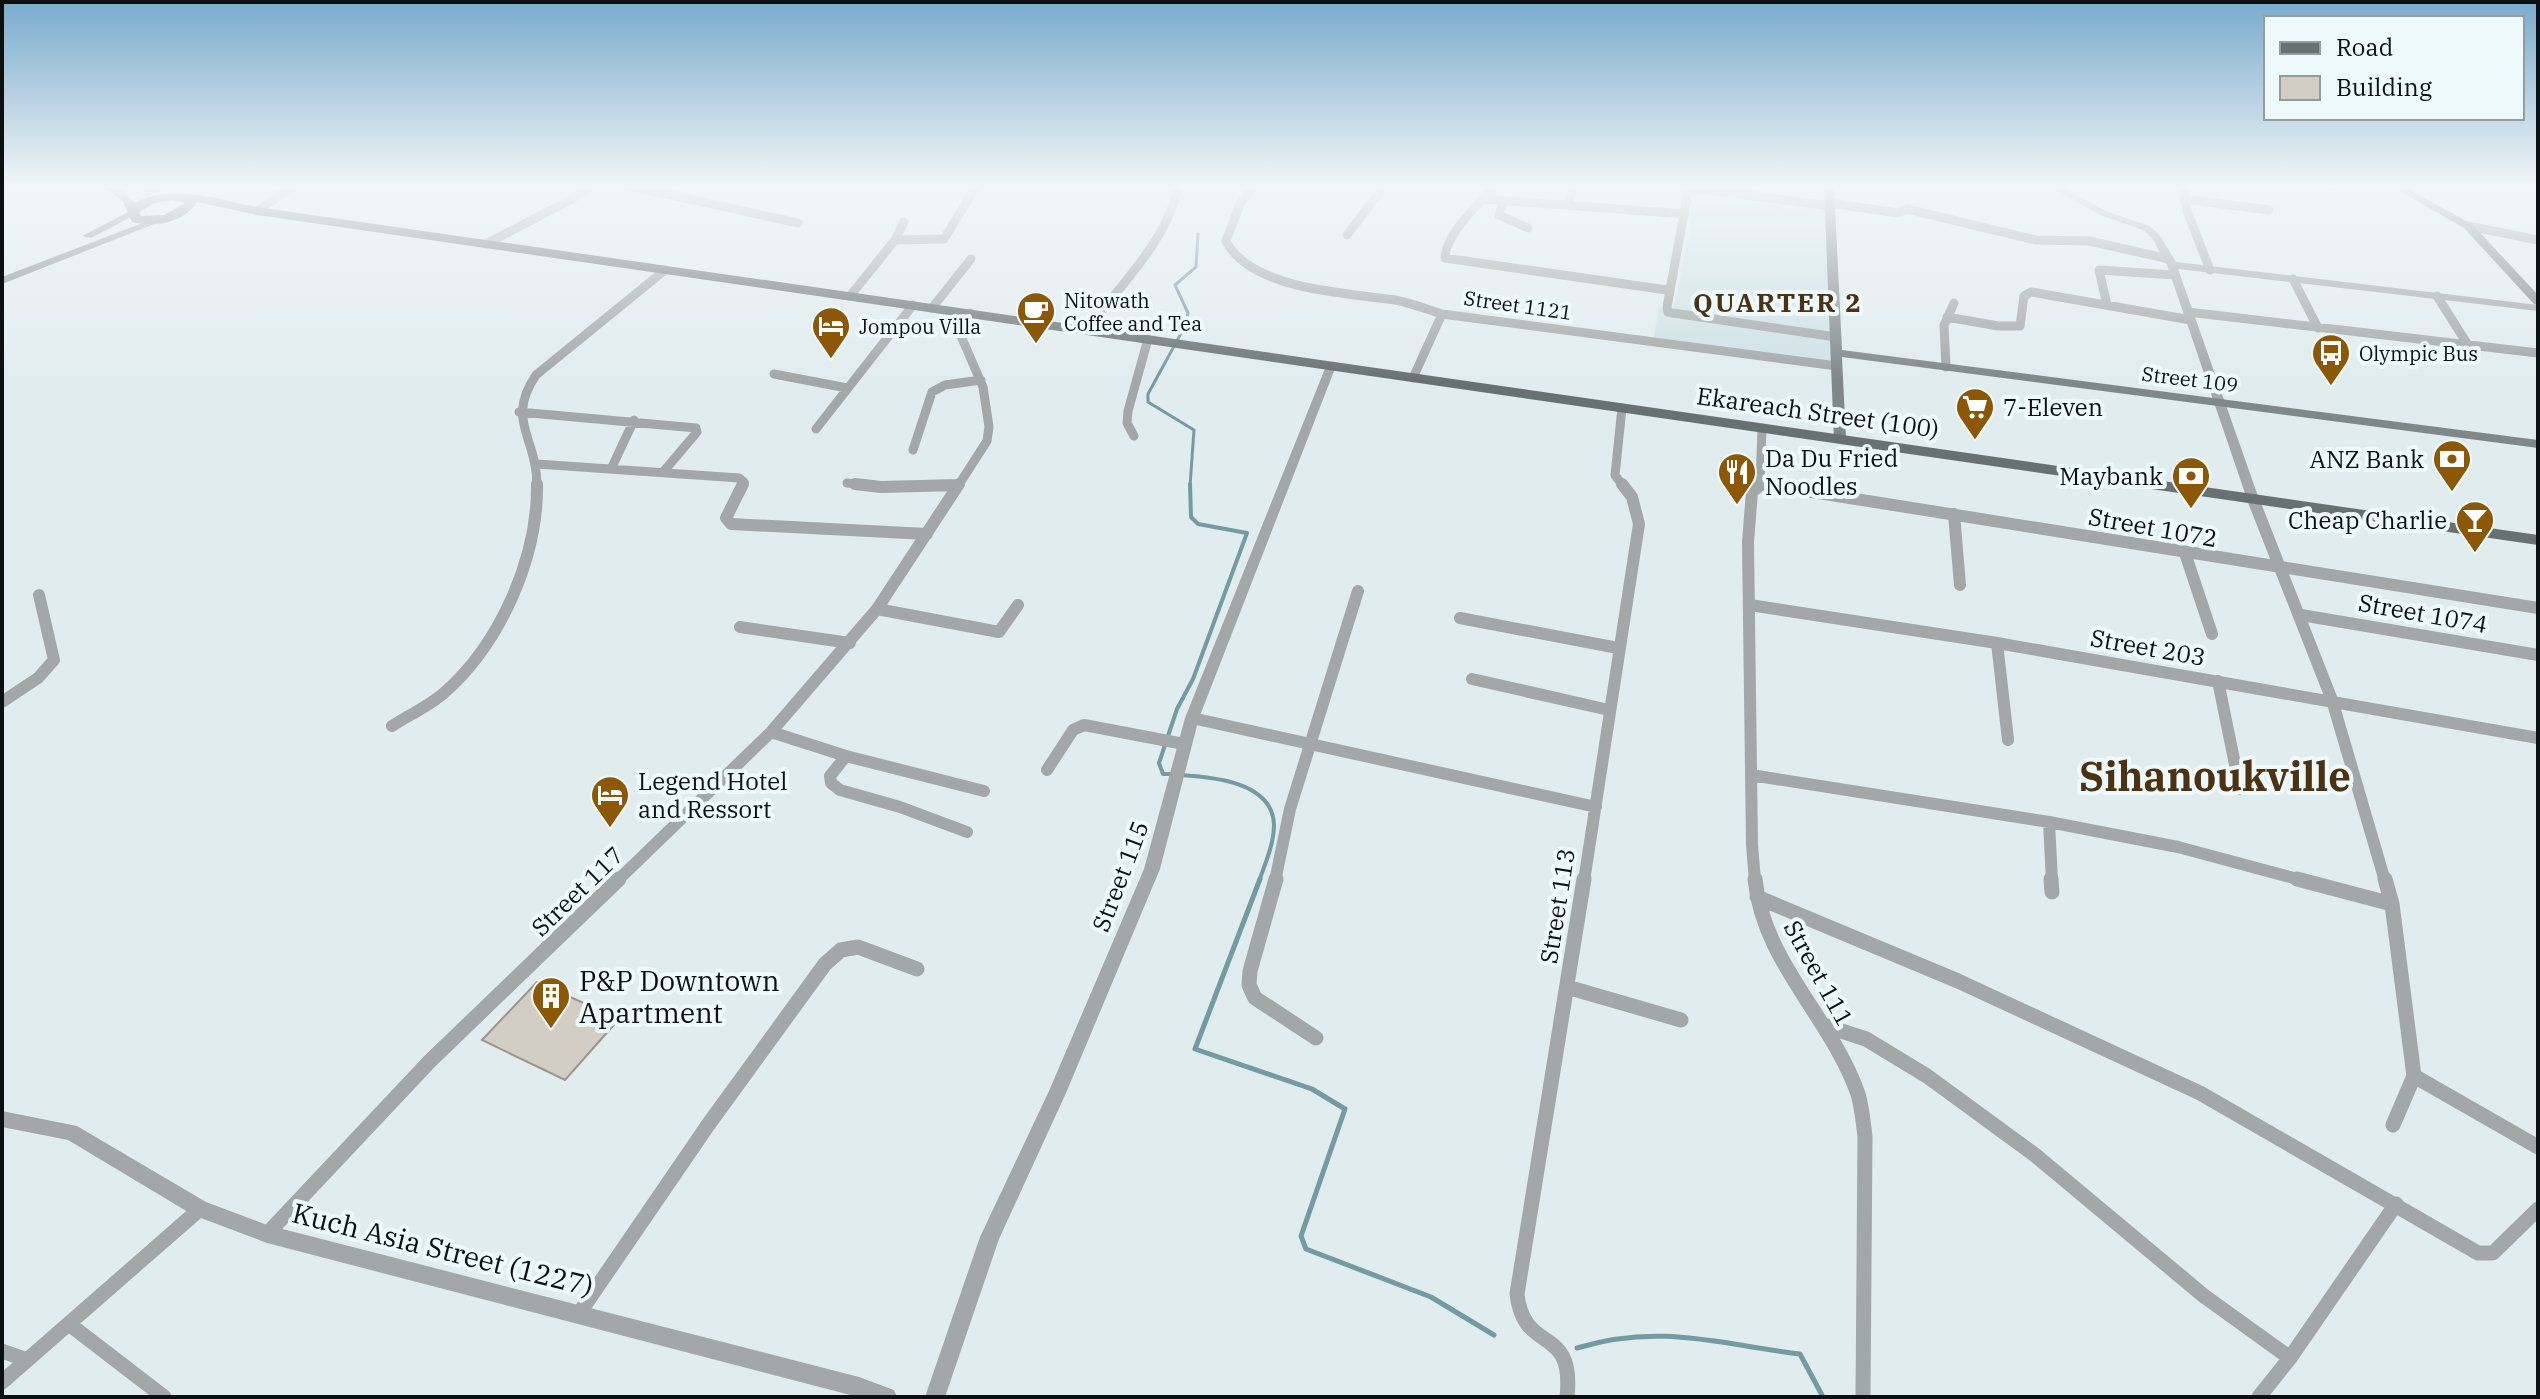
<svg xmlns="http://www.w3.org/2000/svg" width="2540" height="1399" font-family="'IBM Plex Serif',serif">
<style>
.built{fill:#cde2e6}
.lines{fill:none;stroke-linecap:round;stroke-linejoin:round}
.stream-far2{stroke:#729ba3;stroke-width:3}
.stream-far1{stroke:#729ba3;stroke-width:4}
.stream{stroke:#729ba3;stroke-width:5}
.building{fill:#d4cdc6;stroke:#9b958e;stroke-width:2}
.minor-far2{stroke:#a3a7a8;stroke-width:9}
.minor-far1{stroke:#a3a7a8;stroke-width:12}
.minor{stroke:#a3a7a8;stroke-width:15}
.tertiary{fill:#a3a7a8;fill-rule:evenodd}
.secondary{fill:#808789;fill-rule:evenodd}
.primary{fill:#687072;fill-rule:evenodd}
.labels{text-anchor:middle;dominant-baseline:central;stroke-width:8;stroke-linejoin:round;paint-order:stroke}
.far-poi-label{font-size:20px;fill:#0c1010;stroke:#eef9fc;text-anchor:start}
.far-street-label{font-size:20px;fill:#0c1010;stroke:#eef9fc}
.poi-label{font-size:24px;fill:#0c1010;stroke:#eef9fc;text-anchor:start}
.street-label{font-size:24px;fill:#0c1010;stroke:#eef9fc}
.far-district-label{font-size:26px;font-weight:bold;letter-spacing:2px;fill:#4c3211;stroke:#eef9fc}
.near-poi-label{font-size:28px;fill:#0c1010;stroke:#eef9fc;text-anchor:start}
.near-street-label{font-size:28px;fill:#0c1010;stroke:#eef9fc}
.town-label{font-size:40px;font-weight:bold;fill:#4c3211;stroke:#eef9fc}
</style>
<rect width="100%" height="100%" fill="#e1ecee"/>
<!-- built -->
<path class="built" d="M1697 191 1825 207 1832 366 1653 341 1659 308 1673 310 1689 234 1693 193Z"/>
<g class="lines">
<!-- stream-far2 -->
<path class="stream-far2" d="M1190 486 1194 430 1148 402V394L1185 326 1188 313 1175 285 1196 267 1198 234"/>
<!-- stream-far1 -->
<path class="stream-far1" d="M1172 774H1163L1159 763 1177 709 1193 679 1247 533 1198 524 1191 517 1190 484
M1181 775C1213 777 1273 782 1274 825 1274 844 1265 864 1259 881"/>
<!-- stream -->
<path class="stream" d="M1260 879 1195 1049 1312 1089 1345 1109 1301 1236 1306 1249 1431 1297 1494 1335
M1577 1348C1659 1323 1719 1344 1800 1354L1823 1397"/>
</g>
<!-- building -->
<path class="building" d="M537 982 619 1019 565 1080 482 1040Z"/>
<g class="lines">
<!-- minor-far2 -->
<path class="minor-far2" d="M626 185 798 223
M1254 185 1240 204 1226 241C1251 290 1347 293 1395 300 1411 303 1426 309 1442 314L1837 366
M1498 185C1481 200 1445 235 1445 258L1667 290
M2184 185 2187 211 2210 270
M2330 185 2337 186
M149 191 160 185
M1483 199 1685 214
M2184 199 2269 210
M1503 202 1499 215 1528 228
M1831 203 1897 213 1907 209 2036 240 2089 241 2169 259
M1567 204 1575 185
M1831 206 1701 189 1688 191 1667 307 1668 312 1673 313 1836 337
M257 211 295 185
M2468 226 2538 240
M1347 235 1385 185
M895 240 904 222
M486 244 572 199 592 185
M2293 279 2318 328
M850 296 895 240 944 239 977 185
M2437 296 2468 345
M2107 305 2099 270 2175 275
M932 308 971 259
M2188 312 2538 353
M1947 317 1998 326H2020L2024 296 2031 292 2191 320
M1086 330C1117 290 1171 236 1178 185
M1946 367 1944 325 1954 303
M774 374 847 388
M1413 378 1442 314
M1622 408 1615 475 1623 486
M519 412 696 428 697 432 664 471
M816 429 913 305
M1134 436 1127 423 1128 411 1148 339
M913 450 932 392 945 385 981 380
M537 464 739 478 744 482 742 486
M612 467 634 420
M847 483 872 486
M1762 484 1774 486
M537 486C537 436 505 421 536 375L665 270
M923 486 957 485
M958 486 987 441 989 427 983 387 961 336V326L970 313
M1760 486 1762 428"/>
<!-- minor-far1 -->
<path class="minor-far1" d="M743 484 726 518 731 524 927 534
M855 484 881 487 957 485
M1762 484 2538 608
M2253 499 2332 700 2385 881
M1954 514 1960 585
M2185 553 2212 634
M1750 605 1997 643 2538 738
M877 609 999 632 1018 605
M2301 615 2538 655
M1460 618 1618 648
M740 627 850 643
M1997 643 2008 740
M1472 679 1609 710
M2218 681 2240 789
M2 702 38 678 54 660 39 595
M1192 718 1596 807
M392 726C409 715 429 706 444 693 500 644 538 558 537 484
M771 732 846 756 984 791
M846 756 830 776 831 783 840 790 900 807 967 832
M1047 770 1073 730 1084 725 1184 744
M1751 775 2049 822 2178 847 2305 881
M2049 822 2052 881
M617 881 771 732 877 609 959 484
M1275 881 1290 809 1358 591
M1584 881 1639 524 1632 497 1622 484
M1755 881 1752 845 1748 542 1752 492 1762 484"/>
<!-- minor -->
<path class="minor" d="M1276 879 1250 971 1249 985 1255 998 1316 1038
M1755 879C1763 962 1831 1017 1858 1094 1862 1107 1863 1122 1865 1136L1863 1397
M2051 879 2052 892
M2297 879 2392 904
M2385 879 2392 904 2414 1076 2393 1125
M1757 897 1958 981 2200 1093 2478 1253H2493L2538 1209
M1567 987 1681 1020
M1823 1025 1866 1039 1927 1076 2035 1155 2204 1296 2290 1358
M2414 1076 2538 1147
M267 1234 430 1061 619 879
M580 1312 708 1125 825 964 841 950 858 947 917 969
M69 1324 164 1397
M2 1351 27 1360
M2 1382 200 1209
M1567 1397C1575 1323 1524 1356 1517 1294L1584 879
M2259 1397 2290 1358 2396 1204"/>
<!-- tertiary -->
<path class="tertiary" d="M2047 185H2058L2106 211 2149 226 2159 234 2176 262 2538 305V311L2178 269 2259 499 2253 503 2247 499 2167 265 2152 238 2143 230 2100 215Z
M1331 363 1336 366 1199 718 1160 869 1066 1093 999 1239 945 1397H925L980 1237 1049 1091 1144 869 1185 718 1326 366Z
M2 1111 77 1126 206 1202 267 1225 859 1377 894 1390 897 1397H858L267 1243 193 1215 68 1140 2 1127Z"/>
<!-- secondary -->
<path class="secondary" d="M1824 185H1834L1842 350 2538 440V448L1842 357 1846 439 1839 443 1834 442Z
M2389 185H2401L2472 224 2538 295V305L2534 304 2464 228Z
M128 212 137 214 91 238 82 236Z
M158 217 167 219 2 284V277Z"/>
<!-- primary -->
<path class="primary" d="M103 185H116L135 203C173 182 218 200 257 207L2538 535V545L257 215 197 202C183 224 155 227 132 222L123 202ZM173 200 185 203 164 215 141 216 139 212 155 203Z"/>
</g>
<!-- sky -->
<linearGradient id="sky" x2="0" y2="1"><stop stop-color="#79aacc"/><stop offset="0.49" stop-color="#f2f6f7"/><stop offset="1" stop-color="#f2f6f7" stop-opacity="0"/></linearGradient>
<rect width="2540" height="381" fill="url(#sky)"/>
<!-- icons -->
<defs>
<symbol id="cafe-pin" viewBox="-11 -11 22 30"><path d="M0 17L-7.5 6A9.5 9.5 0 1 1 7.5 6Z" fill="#8c5805" stroke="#eef9fc"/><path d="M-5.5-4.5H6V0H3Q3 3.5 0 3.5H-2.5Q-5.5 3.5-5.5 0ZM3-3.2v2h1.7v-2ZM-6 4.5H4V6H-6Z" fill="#fff"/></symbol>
<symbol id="hotel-pin" viewBox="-11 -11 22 30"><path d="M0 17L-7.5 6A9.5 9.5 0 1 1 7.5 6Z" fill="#8c5805" stroke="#eef9fc"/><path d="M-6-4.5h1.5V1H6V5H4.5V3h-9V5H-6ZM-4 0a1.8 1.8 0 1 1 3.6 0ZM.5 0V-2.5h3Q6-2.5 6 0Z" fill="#fff"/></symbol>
<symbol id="bus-pin" viewBox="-11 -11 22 30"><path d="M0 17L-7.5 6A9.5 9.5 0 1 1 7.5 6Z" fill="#8c5805" stroke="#eef9fc"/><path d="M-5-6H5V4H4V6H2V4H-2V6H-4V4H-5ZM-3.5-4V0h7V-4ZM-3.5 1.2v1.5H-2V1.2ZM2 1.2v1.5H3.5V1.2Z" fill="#fff"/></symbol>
<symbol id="supermarket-pin" viewBox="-11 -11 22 30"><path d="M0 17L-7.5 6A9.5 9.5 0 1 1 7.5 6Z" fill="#8c5805" stroke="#eef9fc"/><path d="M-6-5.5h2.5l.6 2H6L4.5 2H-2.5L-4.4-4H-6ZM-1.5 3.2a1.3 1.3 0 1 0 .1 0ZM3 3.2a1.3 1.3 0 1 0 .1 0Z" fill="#fff"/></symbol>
<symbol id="bank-pin" viewBox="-11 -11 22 30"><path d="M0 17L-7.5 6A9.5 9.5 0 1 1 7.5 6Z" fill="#8c5805" stroke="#eef9fc"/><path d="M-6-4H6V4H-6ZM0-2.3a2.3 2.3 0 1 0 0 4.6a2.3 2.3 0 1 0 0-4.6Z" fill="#fff"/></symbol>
<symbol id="restaurant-pin" viewBox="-11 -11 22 30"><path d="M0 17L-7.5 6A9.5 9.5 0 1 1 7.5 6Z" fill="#8c5805" stroke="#eef9fc"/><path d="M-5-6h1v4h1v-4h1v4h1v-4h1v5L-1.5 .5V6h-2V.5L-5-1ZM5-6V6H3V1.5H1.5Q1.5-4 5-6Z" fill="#fff"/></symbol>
<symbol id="bar-pin" viewBox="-11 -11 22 30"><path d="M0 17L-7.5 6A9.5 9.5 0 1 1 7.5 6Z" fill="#8c5805" stroke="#eef9fc"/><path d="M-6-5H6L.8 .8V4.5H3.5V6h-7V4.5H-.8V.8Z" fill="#fff"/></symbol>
<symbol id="building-pin" viewBox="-11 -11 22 30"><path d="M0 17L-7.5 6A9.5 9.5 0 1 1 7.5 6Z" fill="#8c5805" stroke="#eef9fc"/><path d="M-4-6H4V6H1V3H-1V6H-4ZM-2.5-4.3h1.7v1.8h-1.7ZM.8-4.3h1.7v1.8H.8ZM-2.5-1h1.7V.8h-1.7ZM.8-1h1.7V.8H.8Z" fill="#fff"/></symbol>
</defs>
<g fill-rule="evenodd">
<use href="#cafe-pin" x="1014" y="289" width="44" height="60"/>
<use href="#hotel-pin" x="809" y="304" width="44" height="60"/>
<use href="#bus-pin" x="2309" y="331" width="44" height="60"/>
<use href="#supermarket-pin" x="1953" y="385" width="44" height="60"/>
<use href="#bank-pin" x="2430" y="437" width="44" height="60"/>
<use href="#restaurant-pin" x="1715" y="450" width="44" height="60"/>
<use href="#bank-pin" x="2169" y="454" width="44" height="60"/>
<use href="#bar-pin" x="2453" y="498" width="44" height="60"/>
<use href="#hotel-pin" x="588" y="773" width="44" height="60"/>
<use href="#building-pin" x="529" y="974" width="44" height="60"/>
</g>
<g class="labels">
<!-- far-poi labels -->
<g class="far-poi-label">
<text x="1064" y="300">Nitowath<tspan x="1064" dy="23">Coffee and Tea</tspan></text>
<text x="859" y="326">Jompou Villa</text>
<text x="2359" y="353">Olympic Bus</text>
</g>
<!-- far-street labels -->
<g class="far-street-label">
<text transform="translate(1518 305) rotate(8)">Street 1121</text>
<text transform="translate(2190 379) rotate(7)">Street 109</text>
</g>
<!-- poi labels -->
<g class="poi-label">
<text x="2003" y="407">7-Eleven</text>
<text x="1765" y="458">Da Du Fried<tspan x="1765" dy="28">Noodles</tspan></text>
<text x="2424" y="459" text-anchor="end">ANZ Bank</text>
<text x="2163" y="476" text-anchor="end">Maybank</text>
<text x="2447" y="520" text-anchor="end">Cheap Charlie</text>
<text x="638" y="781">Legend Hotel<tspan x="638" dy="28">and Ressort</tspan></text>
</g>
<!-- street labels -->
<g class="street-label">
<text transform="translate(1818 412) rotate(8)">Ekareach Street (100)</text>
<text transform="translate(2153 527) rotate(10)">Street 1072</text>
<text transform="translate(2423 613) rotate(10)">Street 1074</text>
<text transform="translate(2148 647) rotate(10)">Street 203</text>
<text transform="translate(1120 876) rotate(-69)">Street 115</text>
<text transform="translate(577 891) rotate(-44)">Street 117</text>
<text transform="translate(1557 906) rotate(-81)">Street 113</text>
<text transform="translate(1819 973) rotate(61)">Street 111</text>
</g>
<!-- far-district labels -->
<g class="far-district-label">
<text x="1778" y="302">QUARTER 2</text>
</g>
<!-- near-poi labels -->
<g class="near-poi-label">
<text x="579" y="980">P&amp;P Downtown<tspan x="579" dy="32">Apartment</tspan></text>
</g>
<!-- near-street labels -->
<g class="near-street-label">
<text transform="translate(443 1249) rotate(14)">Kuch Asia Street (1227)</text>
</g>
<!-- town labels -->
<g class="town-label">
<text x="2215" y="776">Sihanoukville</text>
</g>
</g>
<!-- border -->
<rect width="2540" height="1399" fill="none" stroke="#0c1010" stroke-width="8"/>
<!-- legend -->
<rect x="2264" y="16" width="260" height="104" fill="#eef9fc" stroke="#949c9e" stroke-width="2"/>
<rect x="2280" y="42" width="40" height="12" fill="#687072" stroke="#949c9e" stroke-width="2"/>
<text x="2336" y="56" font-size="24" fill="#0c1010">Road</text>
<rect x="2280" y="76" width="40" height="24" fill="#d4cdc6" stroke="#949c9e" stroke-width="2"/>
<text x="2336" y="96" font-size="24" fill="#0c1010">Building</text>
</svg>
